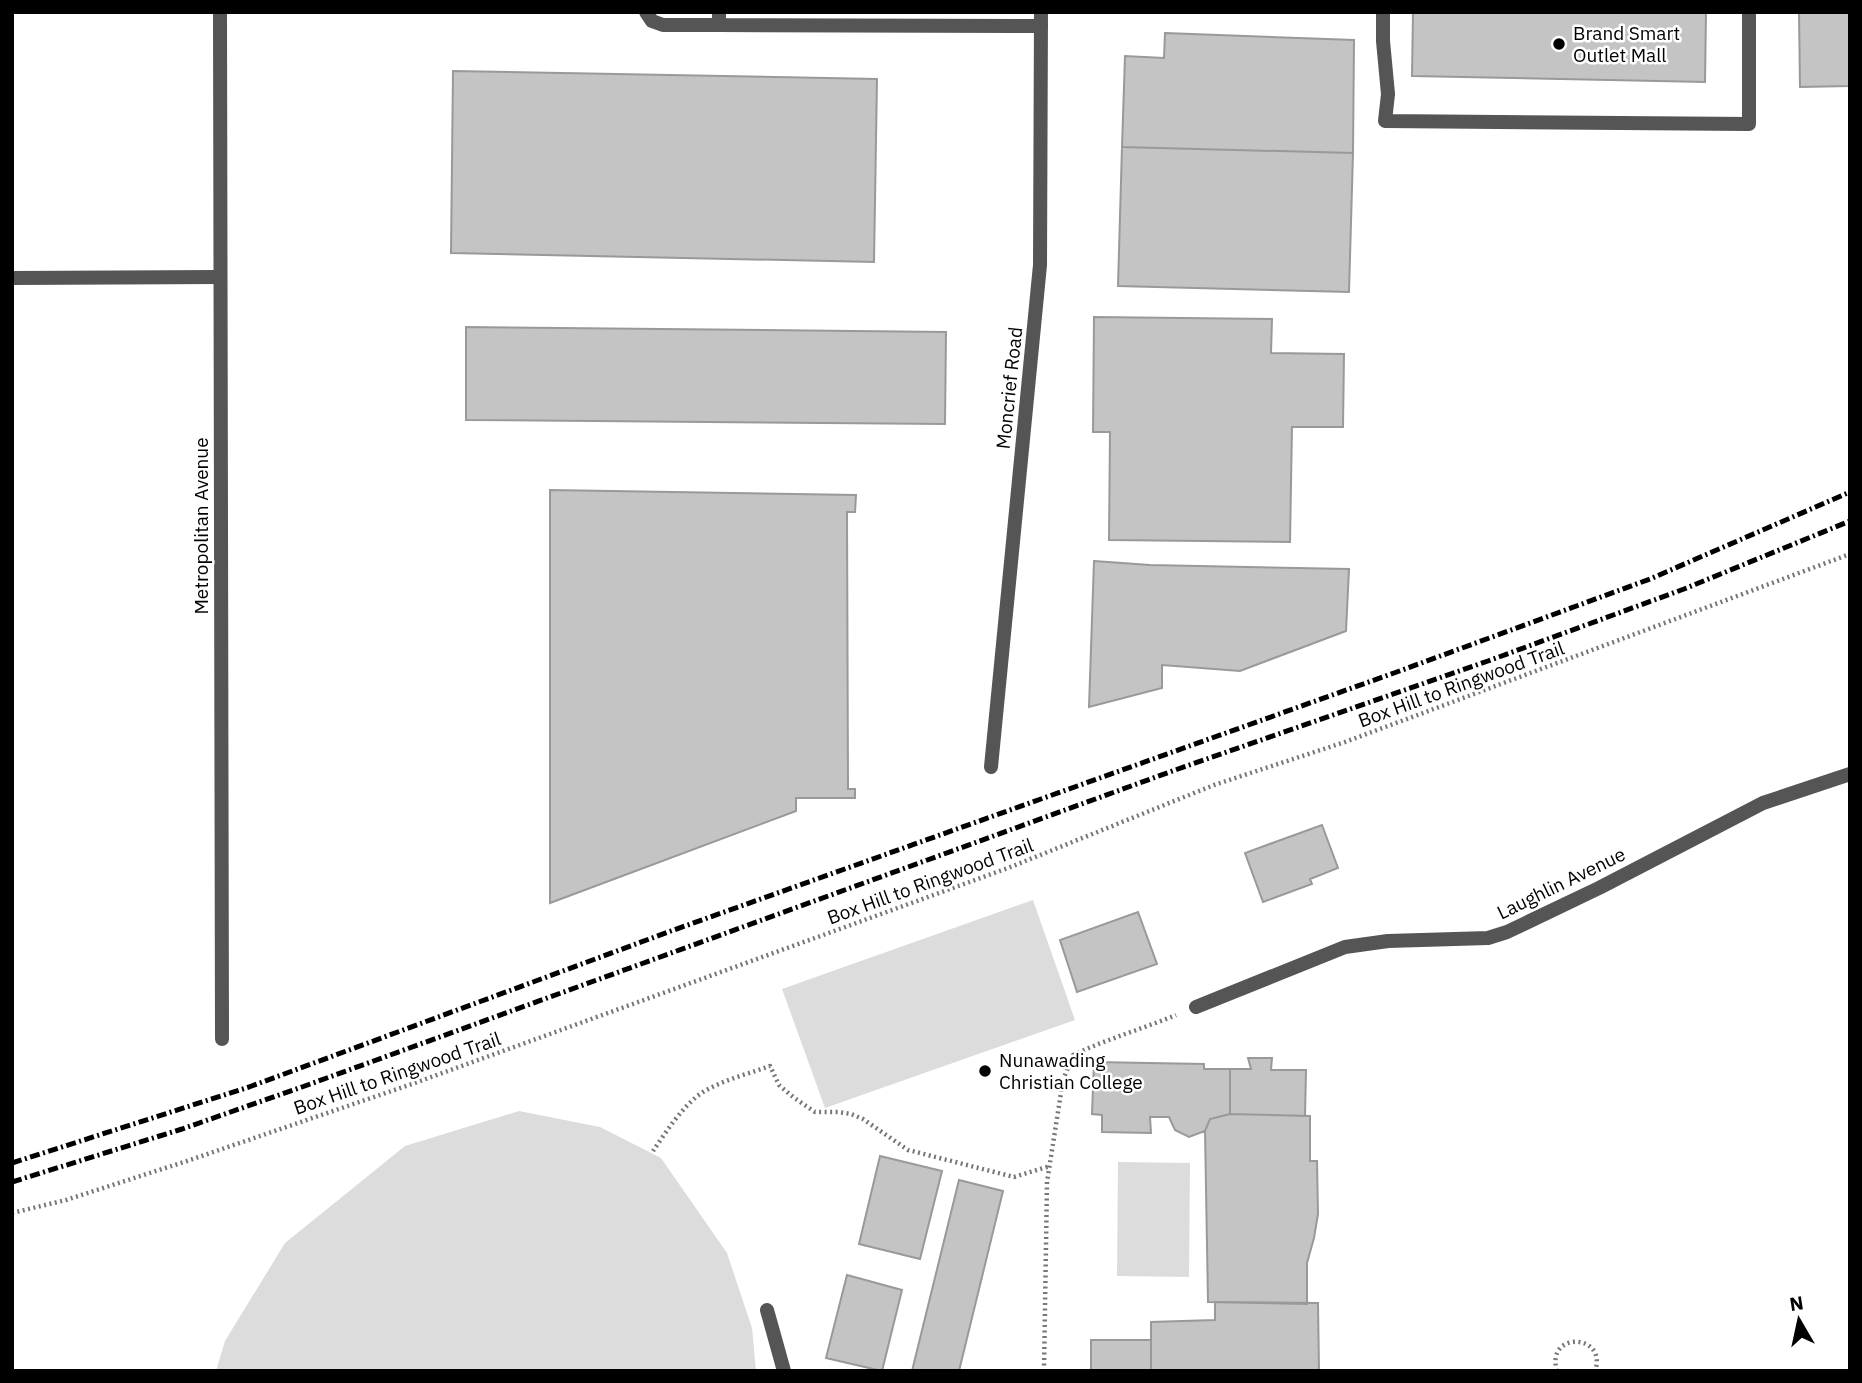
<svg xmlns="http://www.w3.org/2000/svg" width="1862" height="1383" font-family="'IBM Plex Sans',sans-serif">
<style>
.green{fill:#dcdcdc}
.building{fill:#c4c4c4;stroke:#999;stroke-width:2}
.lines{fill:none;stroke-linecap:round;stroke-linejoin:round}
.path{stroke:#777;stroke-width:4.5;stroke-dasharray:2 3.5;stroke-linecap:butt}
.lane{stroke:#555;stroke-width:14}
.street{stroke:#555;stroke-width:14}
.rail{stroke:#000;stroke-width:5;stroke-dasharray:10 3.5 2 3.5;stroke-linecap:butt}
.poi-dot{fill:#000;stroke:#fff;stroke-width:2.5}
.labels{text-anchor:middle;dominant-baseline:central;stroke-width:5;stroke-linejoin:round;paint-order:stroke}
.poi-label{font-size:19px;fill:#000;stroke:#fff;text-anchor:start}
.street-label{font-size:19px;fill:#000;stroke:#fff}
</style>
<rect width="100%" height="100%" fill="#fff"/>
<!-- green -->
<path class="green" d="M1033 900 1075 1020 825 1108 782 989Z
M519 1111 600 1127 661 1158 727 1253 752 1328 756 1371H216L225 1341 285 1243 405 1146Z
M1118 1162 1190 1163 1189 1277 1117 1276Z"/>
<!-- building -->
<path class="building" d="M1413 12H1706L1705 82 1412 76Z
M1799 12H1850V86L1800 87Z
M1165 33 1354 40 1353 153 1122 147 1125 56 1164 58Z
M453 71 877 79 874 262 451 253Z
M1122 147 1353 153 1349 292 1118 286Z
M1094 317 1272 319 1271 353 1344 354 1343 427H1292L1290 542 1109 540 1110 432H1093Z
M466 327 946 332 945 424 466 420Z
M550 490 856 495 855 512H847L848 789H855V798H796V811L550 903Z
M1094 561 1150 565 1349 569 1346 631 1240 671 1162 665V688L1089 707Z
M1322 825 1338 868 1310 879 1312 884 1263 902 1245 853Z
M1138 912 1157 964 1077 992 1060 940Z
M1248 1058H1272L1271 1070H1306L1305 1116 1230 1114V1069H1251Z
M1094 1062 1204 1064V1069H1230V1114L1210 1119 1205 1131 1189 1137 1175 1130 1169 1117H1150L1151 1133 1102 1132V1115L1092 1114Z
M1230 1114 1310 1116V1161H1317L1318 1214 1314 1238 1307 1263V1304L1208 1302 1205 1131 1210 1119Z
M880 1156 942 1171 920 1259 859 1244Z
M959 1180 1003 1191 959 1371H912Z
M847 1275 902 1290 882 1371 826 1358Z
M1215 1302 1318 1303 1319 1371H1151V1322L1215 1320Z
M1091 1340H1151V1371H1091Z"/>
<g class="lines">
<!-- path -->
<path class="path" d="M653 1151C666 1132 683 1105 703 1092 723 1080 748 1074 770 1066L779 1085 793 1097 815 1112H838L851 1114 863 1119 908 1150 1014 1177 1050 1166
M12 1213 66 1200 187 1161 412 1084 1008 868 1214 785 1345 742 1850 554
M1044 1371 1047 1182 1063 1080 1073 1055C1107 1039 1142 1029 1176 1015
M1557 1371C1545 1331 1608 1333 1595 1371"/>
<!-- lane -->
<path class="lane" d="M646 12 652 21 663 25H719V12
M1383 12V41L1388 94 1385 121 1749 124V12
M719 25 1041 26
M12 278 220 277
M767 1310 784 1371"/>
<!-- street -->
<path class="street" d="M220 12 222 1039
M991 767 1040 265 1041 12
M1196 1007 1345 947 1388 941 1488 938 1507 932 1599 888 1763 803 1850 774"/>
<!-- rail -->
<path class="rail" d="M12 1163 249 1087 671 931 1394 673 1650 579 1850 492
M12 1182 182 1129 302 1087 1178 769 1488 661 1684 589 1850 521"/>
</g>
<!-- markers -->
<g class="poi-dot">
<circle cx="1559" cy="44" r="7"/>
<circle cx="985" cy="1071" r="7"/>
</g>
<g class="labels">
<!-- poi labels -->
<g class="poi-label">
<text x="1573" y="33">Brand Smart<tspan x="1573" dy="22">Outlet Mall</tspan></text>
<text x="999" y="1060">Nunawading<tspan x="999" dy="22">Christian College</tspan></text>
</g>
<!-- street labels -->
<g class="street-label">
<text transform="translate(1009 388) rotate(-84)">Moncrief Road</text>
<text transform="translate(201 526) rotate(-90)">Metropolitan Avenue</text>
<text transform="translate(1461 684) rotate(-20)">Box Hill to Ringwood Trail</text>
<text transform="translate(930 881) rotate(-20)">Box Hill to Ringwood Trail</text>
<text transform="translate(1561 883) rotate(-26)">Laughlin Avenue</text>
<text transform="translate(397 1073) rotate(-19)">Box Hill to Ringwood Trail</text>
</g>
</g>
<!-- border -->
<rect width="1862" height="1383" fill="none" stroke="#000000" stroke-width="28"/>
<!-- north arrow -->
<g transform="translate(1799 1320) rotate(351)" stroke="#ffffff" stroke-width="5" paint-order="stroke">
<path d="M0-5L12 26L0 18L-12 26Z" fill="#000000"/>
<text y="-10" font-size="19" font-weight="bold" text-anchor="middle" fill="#000000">N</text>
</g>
</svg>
